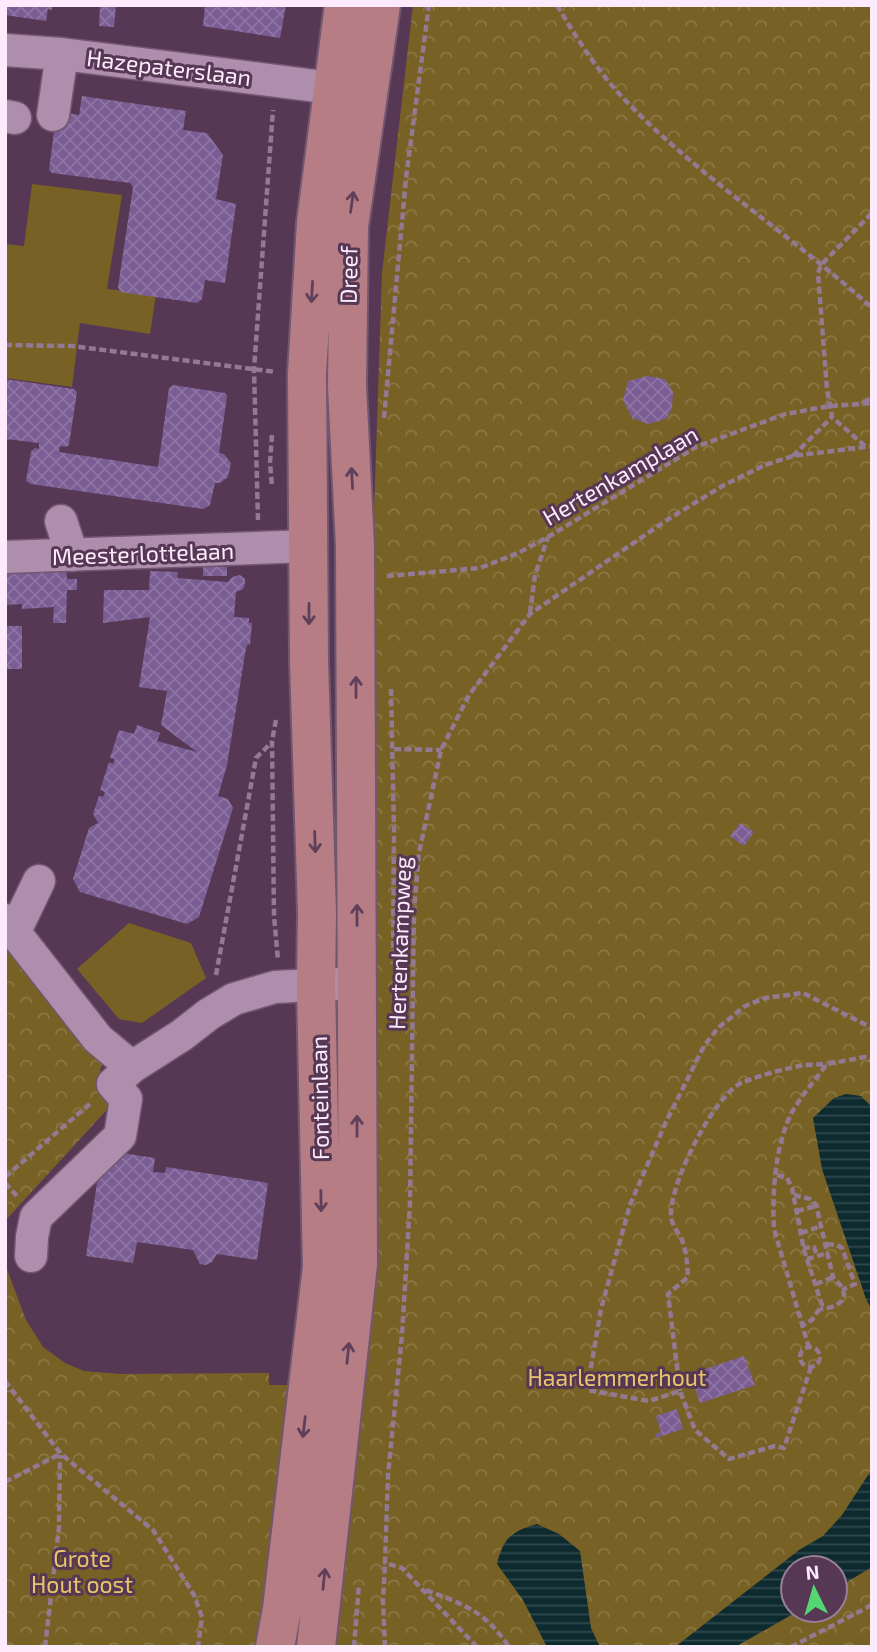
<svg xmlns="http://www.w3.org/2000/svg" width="877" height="1652" font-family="'Exo 2',sans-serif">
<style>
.grass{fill:#786125}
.forest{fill:url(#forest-crowns);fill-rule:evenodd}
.water{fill:url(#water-rules)}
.building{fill:url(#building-cross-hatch)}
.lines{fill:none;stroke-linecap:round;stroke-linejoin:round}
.minor-casing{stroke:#715770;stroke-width:35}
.major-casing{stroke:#715770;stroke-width:42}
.path{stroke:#937992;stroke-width:4.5;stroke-dasharray:7 3.5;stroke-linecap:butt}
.minor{stroke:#af8dad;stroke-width:32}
.major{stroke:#b67d84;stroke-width:38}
.oneway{stroke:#603f5a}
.labels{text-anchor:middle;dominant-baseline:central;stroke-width:6;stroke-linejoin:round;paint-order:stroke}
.street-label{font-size:23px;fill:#fdeafc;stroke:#563855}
.park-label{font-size:23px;fill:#e9c56a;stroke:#563855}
</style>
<defs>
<pattern id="forest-crowns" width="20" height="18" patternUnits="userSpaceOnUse" patternTransform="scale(1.75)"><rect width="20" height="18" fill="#786125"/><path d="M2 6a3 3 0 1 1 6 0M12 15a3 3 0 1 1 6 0" fill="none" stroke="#8c7846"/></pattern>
<pattern id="water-rules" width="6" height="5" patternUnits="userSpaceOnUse" patternTransform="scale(1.75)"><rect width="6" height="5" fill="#0d2a2f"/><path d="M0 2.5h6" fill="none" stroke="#31494e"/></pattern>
<pattern id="building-cross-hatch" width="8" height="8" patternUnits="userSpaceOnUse" patternTransform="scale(1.75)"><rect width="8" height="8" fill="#7a5d93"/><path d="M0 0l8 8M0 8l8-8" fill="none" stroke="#8e74a3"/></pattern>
</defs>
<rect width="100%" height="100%" fill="#563855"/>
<!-- grass -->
<path class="grass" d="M32 184 122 195 107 289 156 294 150 334 80 323 72 387 5 378V244L24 246Z
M129 923 191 943 206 978 142 1023 119 1019 77 969Z"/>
<!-- forest -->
<path class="forest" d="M413 5H872V1647H5V1264L26 1320 43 1347 65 1363 84 1371 120 1374 269 1373V1385H361L371 603 382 273ZM793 1568H835V1610H793Z
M5 933 105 1056 100 1070 113 1103 5 1221Z"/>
<!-- water -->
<path class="water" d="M846 1094 861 1096 872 1107V1310L866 1299 822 1169 813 1118 834 1098Z
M872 1469V1567L835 1589V1568H793V1610H800L735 1647H675L799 1550 823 1536 842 1515Z
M537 1524 559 1534 580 1551 591 1628 600 1647H547L523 1600 497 1564C503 1538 512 1531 537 1524Z"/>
<!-- building -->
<path class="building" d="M5 5H52V10L48 9 46 21 5 15Z
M100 5H116L114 27 99 26Z
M205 5H286L280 38 203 26Z
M82 96 186 111 183 130 207 133 223 155 216 199 236 204 225 283 205 280 202 299 197 303 120 292 118 287 133 187 130 183 52 173 49 170 56 116 62 112 79 115Z
M647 376 665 379 673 392 672 408 666 419 648 424 632 418 623 400 628 381Z
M5 379 74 389 77 392 69 445 66 447 60 446 59 452 158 467 169 388 173 385 225 393 227 396 219 453 224 454 231 463 228 477 220 483H215L210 505 203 509 31 484 26 481 31 452 35 448 39 449V443L5 439Z
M203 567H227V576H203Z
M66 568 67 579H77V590H67L66 623H53L54 607 22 609V604L5 605V569Z
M150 571 178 572 177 578 228 582 232 577 240 575 245 579V584L243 589 236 592 234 617 249 618V623H252L250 645 248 644 246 648 227 765 218 796 228 799 233 808 199 917 187 924 80 892 73 879 89 828 98 823 93 814 99 796 103 797 105 792 100 790 109 762 113 764 115 759 110 758 119 730 134 734 137 725 160 733 157 741 197 752 161 725 167 691 139 687 150 617 103 623 104 590H149Z
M5 626H22V669H5Z
M740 823 754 832 744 846 730 836Z
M102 1150 155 1158 153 1172 165 1173 166 1167 268 1183 257 1260 217 1254 212 1262 206 1265 200 1264 193 1250 137 1242 133 1263 86 1256Z
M744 1356 755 1385 700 1403 690 1374Z
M677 1409 683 1429 656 1438 655 1434 661 1432 656 1416Z"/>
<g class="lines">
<defs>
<path id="minor" d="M5 50 62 54 332 88
M53 115 62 54
M5 116 15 118
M61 521 72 555
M5 557 309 546
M5 920 98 1039 132 1067
M15 931 39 881
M31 1256 32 1237 36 1217 120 1136 126 1099 113 1084 132 1067 182 1035 209 1014 234 999 275 987 357 983"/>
<path id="major" d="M275 1647 282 1609 322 1267 316 986 317 913 309 661 307 374 316 223 344 5
M316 1647 358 1264 355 546 347 386 349 226 381 5"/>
</defs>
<!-- minor casing -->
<use href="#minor" class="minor-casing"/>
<!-- major casing -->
<use href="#major" class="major-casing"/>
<!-- path -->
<path class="path" d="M557 5C577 39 598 72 626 101 700 178 793 236 872 308
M5 345 72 346 276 372
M864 403 872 396
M384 418 406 178 429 5
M272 435 270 463 272 486
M865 446 832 417 827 389 818 273 821 265 872 213
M793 456 832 417
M258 520 254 369 273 110
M387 576 480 568 518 553 548 537 696 447 785 414 830 406 872 403
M530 613 535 575 548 537
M391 689 394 832 393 964
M276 720 272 741 274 916 278 960
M394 749 441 750
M391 911 414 910
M216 975 256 758 272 742
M777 1175 787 1178 792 1188 804 1250 822 1305 812 1320 803 1325
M5 1177 92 1102
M5 1183 17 1196
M794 1195 810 1199 816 1205 833 1277C835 1280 839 1283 841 1286 851 1302 832 1309 820 1309
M797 1211 816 1206
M801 1233 822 1226
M827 1244 837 1245 842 1248 855 1284 842 1290
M803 1248 814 1247 817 1256
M807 1259 828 1253
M816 1284 833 1277
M800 1357a10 10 0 1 1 20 0a10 10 0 1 1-20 0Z
M809 1348 774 1229C772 1193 775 1145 792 1112 802 1095 815 1080 827 1064L865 1057 872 1061
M811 1367 784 1448 775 1446 729 1459 695 1430 680 1391 649 1401 587 1390 601 1309 630 1205 665 1124 704 1046 718 1028 745 1006 765 998 803 993 872 1028
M5 1381 61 1454 153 1530 194 1595 202 1617 198 1647
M680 1391 668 1294 688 1277C687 1264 687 1253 682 1240 679 1233 671 1224 671 1216 669 1185 714 1094 743 1082 762 1075 786 1068 806 1065 813 1064 820 1065 827 1064
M5 1482 60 1454
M426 1590C465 1605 485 1611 509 1647
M45 1647 59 1527 60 1455
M354 1647 359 1584
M385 1647 383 1601 385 1563
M477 1647 402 1568 385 1563 388 1475 402 1335 410 1203 414 910 419 853 441 750 469 695 530 614 667 520 724 485 765 465 793 456 872 446
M791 1647 872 1605"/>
<!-- minor -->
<use href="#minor" class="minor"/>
<!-- major -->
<use href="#major" class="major"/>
</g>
<!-- one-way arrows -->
<defs><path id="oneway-shaft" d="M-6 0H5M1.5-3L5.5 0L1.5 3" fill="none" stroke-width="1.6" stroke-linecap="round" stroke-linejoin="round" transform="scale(1.75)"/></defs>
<g class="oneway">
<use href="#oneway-shaft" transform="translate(352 202) rotate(-82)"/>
<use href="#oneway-shaft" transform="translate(312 292) rotate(93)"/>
<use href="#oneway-shaft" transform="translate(352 478) rotate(-93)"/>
<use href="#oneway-shaft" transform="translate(309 614) rotate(90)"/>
<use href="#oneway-shaft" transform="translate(356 687) rotate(-90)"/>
<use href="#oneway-shaft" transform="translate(315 842) rotate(88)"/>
<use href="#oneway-shaft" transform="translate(357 915) rotate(-90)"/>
<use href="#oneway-shaft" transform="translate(357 1126) rotate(-90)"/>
<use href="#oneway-shaft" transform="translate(321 1201) rotate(89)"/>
<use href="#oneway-shaft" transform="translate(348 1353) rotate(-84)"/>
<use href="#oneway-shaft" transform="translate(304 1427) rotate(97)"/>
<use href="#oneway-shaft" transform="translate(324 1579) rotate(-84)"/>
</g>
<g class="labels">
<!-- street labels -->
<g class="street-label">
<text transform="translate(169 67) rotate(7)">Hazepaterslaan</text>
<text transform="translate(348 275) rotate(-89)">Dreef</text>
<text transform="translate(620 475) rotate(-30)">Hertenkamplaan</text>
<text transform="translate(143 553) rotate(-2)">Meesterlottelaan</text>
<text transform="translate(399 943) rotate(-88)">Hertenkampweg</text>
<text transform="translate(319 1098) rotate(-91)">Fonteinlaan</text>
</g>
<!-- park labels -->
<g class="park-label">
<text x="617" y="1377">Haarlemmerhout</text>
<text x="82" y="1558">Grote<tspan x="82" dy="26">Hout oost</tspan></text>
</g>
</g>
<!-- border -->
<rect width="877" height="1652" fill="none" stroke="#fdeafc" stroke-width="14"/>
<!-- north arrow -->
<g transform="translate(814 1589) rotate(355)"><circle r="33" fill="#563855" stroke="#997f98" stroke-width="2"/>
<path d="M0-5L12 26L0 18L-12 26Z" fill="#54d672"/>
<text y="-10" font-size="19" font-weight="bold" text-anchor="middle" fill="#fdeafc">N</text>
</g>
</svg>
